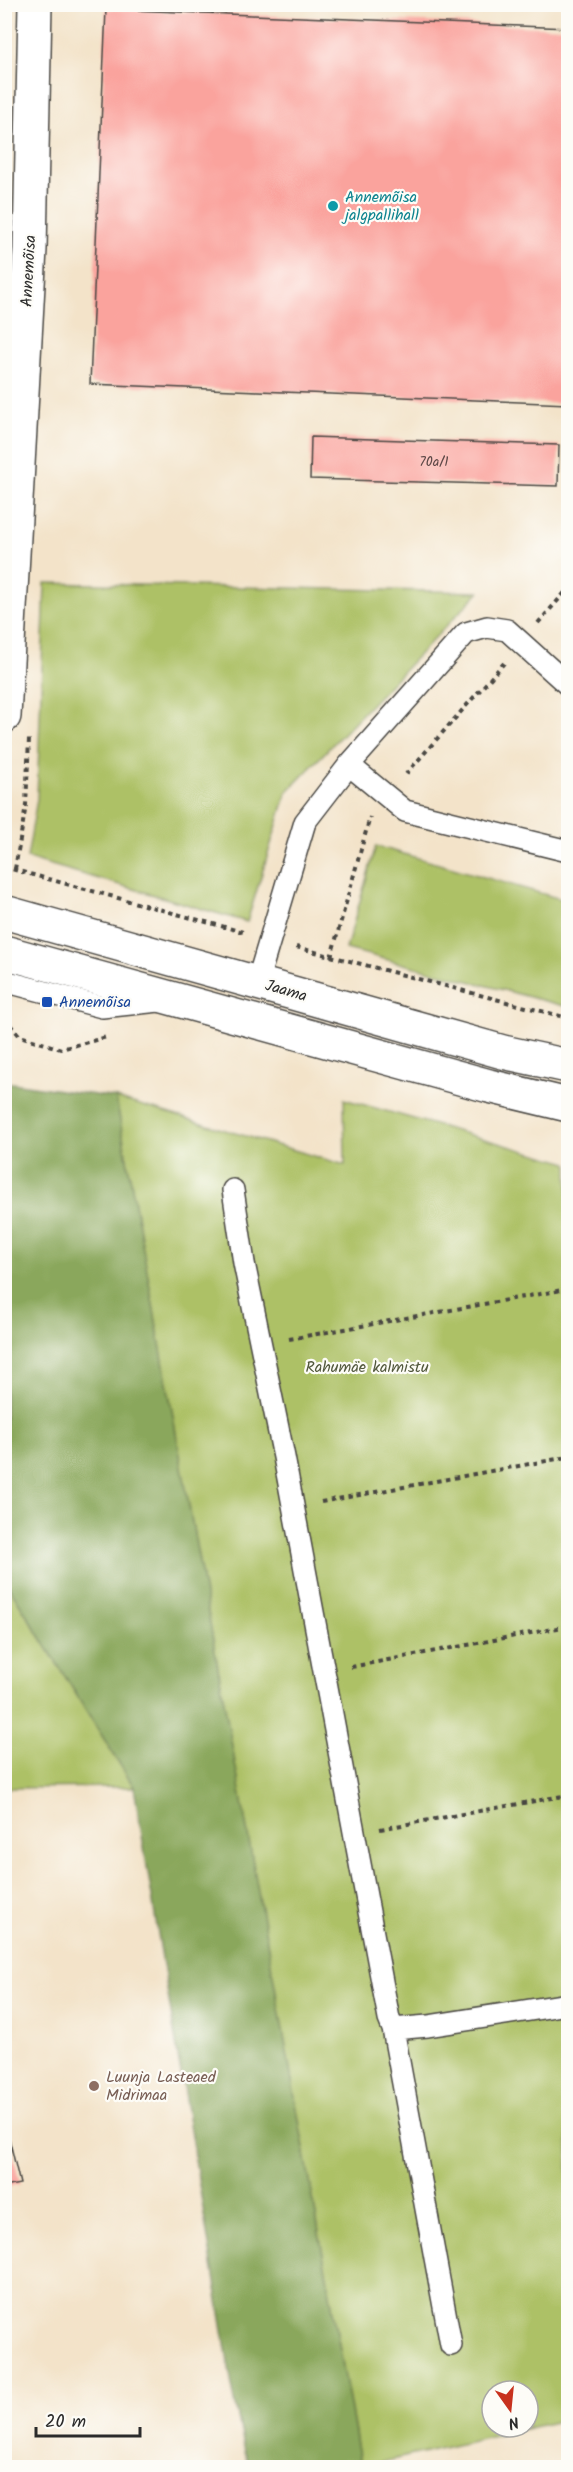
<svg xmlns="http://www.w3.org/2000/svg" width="573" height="2472" font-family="Kalam,sans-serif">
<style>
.green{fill:#adc166;stroke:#6c7648;stroke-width:1.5;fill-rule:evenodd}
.forest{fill:#8aa75b;stroke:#5a6943;stroke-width:1.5}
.building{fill:#faa39d}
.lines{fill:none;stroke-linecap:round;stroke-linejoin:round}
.service-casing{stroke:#494743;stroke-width:24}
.minor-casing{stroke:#494743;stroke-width:36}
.secondary-casing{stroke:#494743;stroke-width:36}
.path{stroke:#494743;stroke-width:4;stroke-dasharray:4.5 4.5;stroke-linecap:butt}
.service{stroke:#fff;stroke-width:21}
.minor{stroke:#fff;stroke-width:33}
.secondary{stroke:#fff;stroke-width:33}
.culture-dot{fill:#0f9aa8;stroke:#fdfcf7;stroke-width:2}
.transit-dot{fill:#1a4fb4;stroke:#fdfcf7;stroke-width:2}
.education-dot{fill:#8d6e63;stroke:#fdfcf7;stroke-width:2}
.labels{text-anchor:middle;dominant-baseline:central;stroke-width:4.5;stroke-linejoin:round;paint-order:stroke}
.number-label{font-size:14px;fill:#5f4948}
.culture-label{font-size:16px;fill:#0d838f;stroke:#fdfcf7;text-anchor:start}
.street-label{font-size:16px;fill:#2b2b2b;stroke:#fdfcf7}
.transit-label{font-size:16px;fill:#164399;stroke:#fdfcf7;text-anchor:start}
.park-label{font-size:16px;fill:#52583d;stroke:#fdfcf7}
.education-label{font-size:16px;fill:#785e54;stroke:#fdfcf7;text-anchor:start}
</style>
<rect width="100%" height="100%" fill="#fdfcf7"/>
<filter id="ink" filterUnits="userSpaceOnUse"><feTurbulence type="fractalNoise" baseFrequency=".0167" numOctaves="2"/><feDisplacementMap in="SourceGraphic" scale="12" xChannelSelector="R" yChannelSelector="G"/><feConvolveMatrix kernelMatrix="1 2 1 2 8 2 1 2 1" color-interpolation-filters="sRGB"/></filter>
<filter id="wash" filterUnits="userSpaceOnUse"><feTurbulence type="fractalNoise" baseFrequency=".008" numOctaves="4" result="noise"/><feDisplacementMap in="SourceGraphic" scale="24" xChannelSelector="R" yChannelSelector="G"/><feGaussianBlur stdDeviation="1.35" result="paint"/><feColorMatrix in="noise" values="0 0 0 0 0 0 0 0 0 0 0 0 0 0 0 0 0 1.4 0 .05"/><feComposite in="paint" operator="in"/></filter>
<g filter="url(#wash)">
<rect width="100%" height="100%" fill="#f3e3c9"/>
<!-- green -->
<path class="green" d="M45 583 479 592 287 792 247 922 27 858 37 799Z
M376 846 568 901V1007L346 949Z
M116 1098 345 1165 344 1099 568 1163V2331L565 2332 568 2348V2419L361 2467ZM492 2391H528V2427H492Z
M5 1580 134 1787 5 1788Z"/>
<!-- forest -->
<path class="forest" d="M5 1082 116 1098 361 2467H248L232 2386 134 1787 5 1580Z"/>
<g id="blocks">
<!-- building -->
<path class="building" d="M106 9 568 28V404L90 384Z
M311 437 559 445 558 486 310 479Z
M4 2117 20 2184 4 2187Z"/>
</g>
</g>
<g filter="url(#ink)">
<use href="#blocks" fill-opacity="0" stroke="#494743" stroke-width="1.5"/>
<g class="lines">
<defs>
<path id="service" d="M349 765 466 633 487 627 507 630 568 685
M4 981 102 1007 159 1001
M257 983 305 822 349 765 405 811 568 851
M233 1190 244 1263 284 1457 389 2019 393 2029 428 2026 568 2004
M393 2029 451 2345"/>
<path id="minor" d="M4 716 30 249 35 4"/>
<path id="secondary" d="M4 912 503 1052 568 1066
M4 952 489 1086 568 1105"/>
</defs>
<!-- service casing -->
<use href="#service" class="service-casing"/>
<!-- minor casing -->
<use href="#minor" class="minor-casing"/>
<!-- secondary casing -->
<use href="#secondary" class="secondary-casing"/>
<!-- path -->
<path class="path" d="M538 623 568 589
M406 774 504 663
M4 867 243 932
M15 869 26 805 29 739
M296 947 568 1018
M331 957 370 817
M4 1018 20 1036 61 1049 107 1037
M289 1339 568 1289
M321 1502 568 1457
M351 1667 568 1626
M380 1829 568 1795"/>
<!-- service -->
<use href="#service" class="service"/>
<!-- minor -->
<use href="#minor" class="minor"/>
<!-- secondary -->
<use href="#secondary" class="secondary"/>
</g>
</g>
<!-- markers -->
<circle class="culture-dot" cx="333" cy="206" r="6"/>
<rect class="transit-dot" x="41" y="996" width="12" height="12" rx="3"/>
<circle class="education-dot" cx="94" cy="2086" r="6"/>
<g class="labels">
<!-- number labels -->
<g class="number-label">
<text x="434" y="462">70a/1</text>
</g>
<!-- culture labels -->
<g class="culture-label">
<text x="345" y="197">Annemõisa<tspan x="345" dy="18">jalgpallihall</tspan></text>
</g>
<!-- street labels -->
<g class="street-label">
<text transform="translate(29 271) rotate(-87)">Annemõisa</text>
<text transform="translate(286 991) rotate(16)">Jaama</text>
</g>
<!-- transit labels -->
<g class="transit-label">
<text x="59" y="1002">Annemõisa</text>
</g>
<!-- park labels -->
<g class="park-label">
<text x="367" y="1367">Rahumäe kalmistu</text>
</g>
<!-- education labels -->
<g class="education-label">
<text x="106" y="2077">Luunja Lasteaed<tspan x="106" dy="18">Midrimaa</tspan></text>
</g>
</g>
<!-- margin -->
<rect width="573" height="2472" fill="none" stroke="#fdfcf7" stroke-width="24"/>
<!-- north arrow -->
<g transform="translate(510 2409) rotate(165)"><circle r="28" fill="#fdfcf7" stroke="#a9a8a5" stroke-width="1.5"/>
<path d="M0-4.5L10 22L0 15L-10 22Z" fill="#c8321e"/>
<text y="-9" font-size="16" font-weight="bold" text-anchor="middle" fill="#2b2b2b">N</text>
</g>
<!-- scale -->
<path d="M36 2427v9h104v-9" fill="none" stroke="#2b2b2b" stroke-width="3"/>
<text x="45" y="2427" font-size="18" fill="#2b2b2b" stroke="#fdfcf7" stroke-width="4.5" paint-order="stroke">20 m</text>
</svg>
